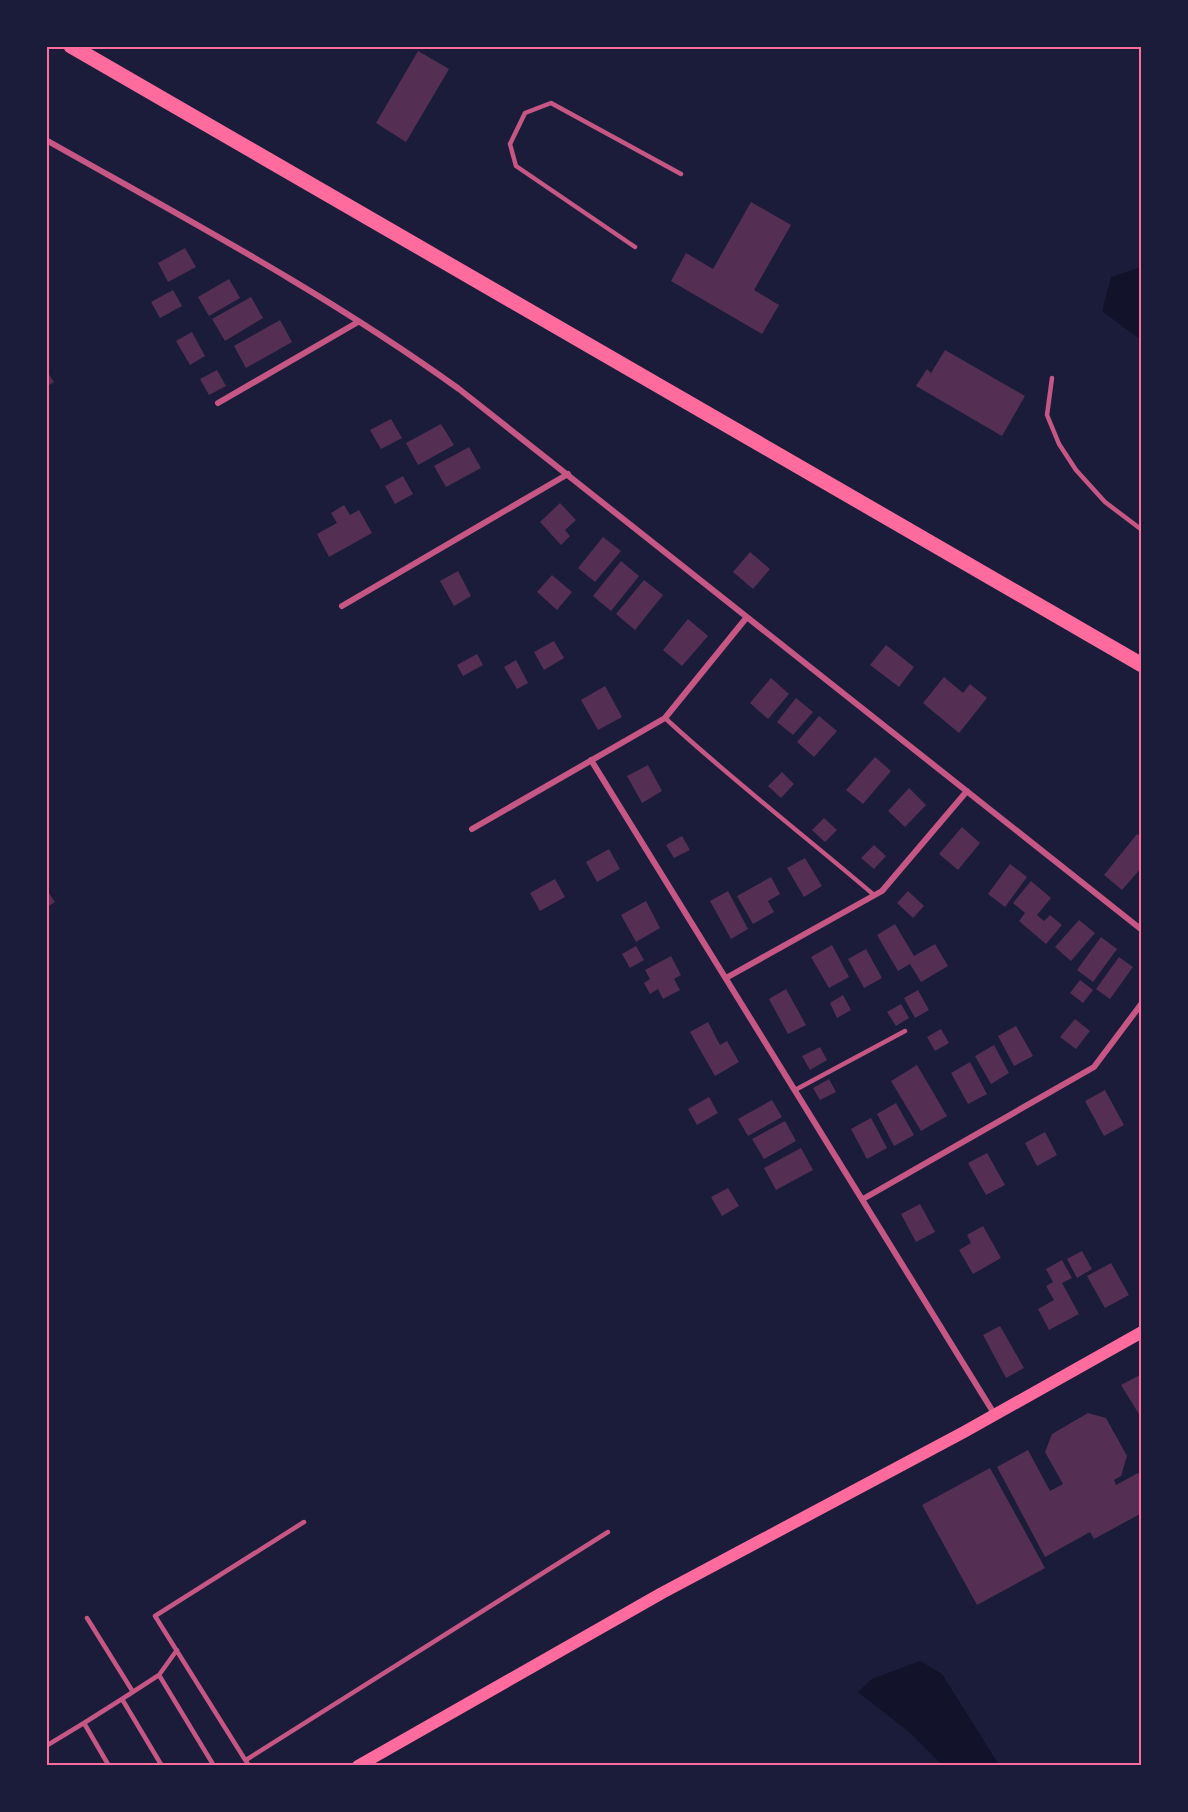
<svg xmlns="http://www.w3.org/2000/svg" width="1188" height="1812" font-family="'Archivo Narrow',sans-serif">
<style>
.water{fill:#12122b}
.building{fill:#542f53}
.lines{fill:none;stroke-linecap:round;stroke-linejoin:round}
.service{stroke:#c65784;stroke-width:4.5}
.minor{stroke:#c65784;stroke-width:6}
.secondary{stroke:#ff6b9d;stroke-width:12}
.primary{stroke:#ff6b9d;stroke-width:15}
.neatline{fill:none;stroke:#ff6b9d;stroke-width:2}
</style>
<rect width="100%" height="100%" fill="#1b1b3a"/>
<!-- water -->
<path class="water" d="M1141 267H1142L1141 340 1102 311 1111 277Z
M920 1661 942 1674 999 1765H942L909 1732 858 1692 872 1679Z"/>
<!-- building -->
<path class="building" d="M418 51 449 69 406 142 376 123Z
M751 202 791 225 754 290 779 305 762 334 671 281 686 253 713 269Z
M185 248 196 267 168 282 158 263Z
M229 279 240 298 209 316 198 297Z
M173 290 182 306 160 318 151 302Z
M251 297 263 318 225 341 212 319Z
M280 320 292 342 246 368 234 346Z
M192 332 205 356 190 365 176 341Z
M945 350 1025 396 1002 436 916 386 927 369 931 373Z
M46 370 54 382 46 387Z
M217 370 226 386 209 395 200 379Z
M391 419 402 438 381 449 370 430Z
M441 424 454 445 418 465 406 443Z
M469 447 481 468 446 487 434 466Z
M403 476 413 494 395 504 385 486Z
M560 503 576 520 565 530 570 536 561 545 540 522Z
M344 505 350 515 359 510 372 533 329 557 317 534 337 523 331 513Z
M603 537 621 551 595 582 578 568Z
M750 552 770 569 753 589 733 572Z
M621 561 639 576 611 611 593 596Z
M458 571 471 596 454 606 440 581Z
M552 575 572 592 557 610 537 592Z
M644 580 663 595 635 630 616 614Z
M688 619 708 636 682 666 663 650Z
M554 641 564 658 544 670 534 652Z
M886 645 914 667 899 687 870 665Z
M477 654 483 665 463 676 457 665Z
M516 660 528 683 517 689 504 667Z
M944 677 963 693 970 684 987 698 959 733 923 703Z
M771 678 789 694 768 719 750 703Z
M605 686 622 717 598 730 581 700Z
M796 698 813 712 793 735 777 722Z
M819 716 837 731 814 757 797 742Z
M875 757 891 771 863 804 846 790Z
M648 765 662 791 642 803 627 776Z
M782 772 794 784 781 798 768 786Z
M909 788 926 805 905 827 888 811Z
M824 818 837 830 825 842 812 830Z
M962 827 980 843 958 870 939 854Z
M1137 834 1142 837V867L1122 890 1104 875Z
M682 836 690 850 674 858 666 845Z
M874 845 886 856 874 869 861 858Z
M609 849 620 869 597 882 586 862Z
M805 858 822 886 804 897 787 868Z
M1010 864 1027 877 1005 907 988 894Z
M771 877 780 894 768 901 774 912 753 924 737 896Z
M555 879 565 897 540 911 530 893Z
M1031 881 1051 898 1037 915 1044 921 1050 915 1062 925 1046 944 1019 921 1025 913 1013 903Z
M46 889 55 902 46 908Z
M728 891 748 929 731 939 710 901Z
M908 891 924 906 913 918 897 903Z
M646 901 660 928 636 942 621 915Z
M1079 920 1095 933 1071 961 1055 947Z
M895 924 914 956 935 944 948 966 921 982 910 964 898 971 877 935Z
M1101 937 1117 949 1093 982 1077 970Z
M832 945 849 977 829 988 811 957Z
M636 946 644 960 630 968 622 954Z
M866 949 882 978 864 988 848 959Z
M671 956 681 975 674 979 680 990 663 999 658 989 650 994 644 983 650 979 645 970Z
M1119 957 1133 967 1110 999 1096 989Z
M1080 980 1093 990 1083 1003 1070 993Z
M786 989 806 1025 788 1034 769 999Z
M918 990 929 1010 915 1018 904 998Z
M843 995 851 1010 837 1018 830 1003Z
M901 1004 909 1018 896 1026 887 1012Z
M1075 1019 1090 1031 1076 1049 1060 1037Z
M708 1022 720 1045 727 1041 739 1062 715 1076 690 1032Z
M1016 1026 1033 1056 1014 1066 998 1036Z
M941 1029 949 1043 935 1051 927 1037Z
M994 1045 1009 1073 991 1084 975 1056Z
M820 1047 827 1060 810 1070 802 1056Z
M970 1062 987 1094 968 1104 951 1073Z
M917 1065 947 1116 921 1131 891 1081Z
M829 1079 836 1092 820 1100 813 1088Z
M1105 1090 1124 1125 1104 1136 1085 1101Z
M709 1097 718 1113 697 1125 688 1109Z
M772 1100 782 1117 748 1136 738 1119Z
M896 1103 914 1135 894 1146 877 1114Z
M871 1118 887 1148 867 1159 851 1129Z
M785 1121 796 1141 764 1159 752 1139Z
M1045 1132 1057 1155 1037 1166 1025 1143Z
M801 1148 813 1170 776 1190 764 1168Z
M987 1153 1005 1185 986 1195 968 1163Z
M728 1188 739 1206 722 1216 711 1197Z
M920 1204 935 1232 916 1242 901 1214Z
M983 1226 1001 1258 973 1274 959 1250 971 1243 967 1235Z
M1082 1251 1092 1269 1077 1278 1067 1259Z
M1062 1260 1072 1278 1062 1283 1079 1314 1049 1330 1038 1309 1054 1300 1046 1286 1053 1282 1046 1269Z
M1111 1263 1129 1295 1105 1308 1087 1276Z
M1000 1326 1024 1368 1006 1378 983 1335Z
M1142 1374V1419L1121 1385Z
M1088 1413 1106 1418 1127 1456 1121 1476 1114 1480 1116 1485 1138 1473 1142 1479V1513L1094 1539 1090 1532 1045 1557 997 1467 1028 1450 1050 1491 1063 1484 1045 1452 1052 1434Z
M990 1468 1045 1568 977 1605 922 1505Z"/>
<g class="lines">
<!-- service -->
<path class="service" d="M635 247 516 166 510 144 525 113 551 103 681 174
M1052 378 1047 415 1059 444 1076 470 1105 502 1142 530
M665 718C732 780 805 836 874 895
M795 1090 905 1031
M87 1618 133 1692
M159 1675 177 1650
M122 1699 159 1675 214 1766
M84 1723 122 1699 162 1766
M46 1746 84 1723 109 1766
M246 1760 608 1532
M249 1766 155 1616 304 1522"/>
<!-- minor -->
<path class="minor" d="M46 140C186 219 329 295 459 389L1142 930
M218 403 358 322
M342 606 568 474
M591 760 995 1415
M472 829 665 718 747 617
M726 978 882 891 967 791
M863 1199 1094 1067 1142 1003"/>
<!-- secondary -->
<path class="secondary" d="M358 1766 662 1593 964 1432 1142 1332"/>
<!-- primary -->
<path class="primary" d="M71 46 1142 665"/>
</g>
<!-- border -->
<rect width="1188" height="1812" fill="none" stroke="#1b1b3a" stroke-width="96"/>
<rect x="48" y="48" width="1092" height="1716" class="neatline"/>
</svg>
